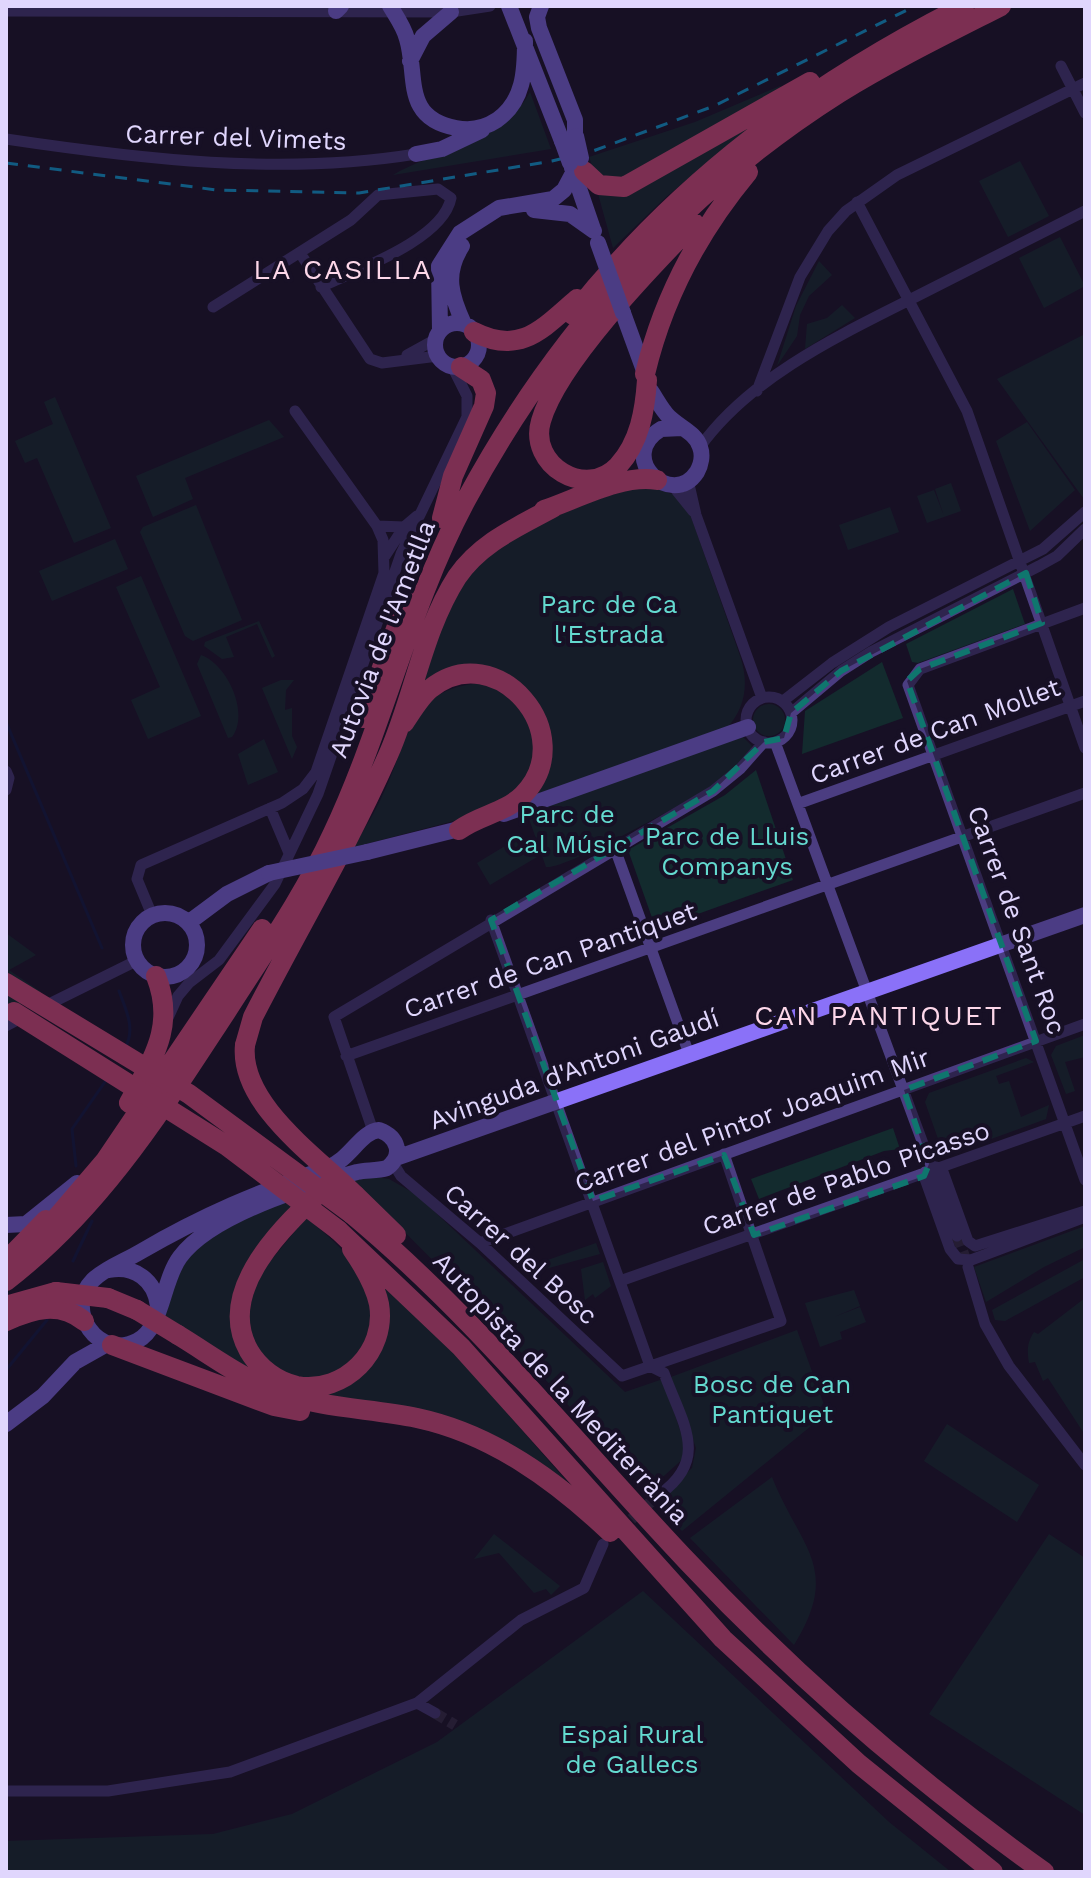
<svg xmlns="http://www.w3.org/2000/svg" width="1091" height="1878" viewBox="0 0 1091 1878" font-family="'Work Sans',sans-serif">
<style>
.green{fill:#132b2e}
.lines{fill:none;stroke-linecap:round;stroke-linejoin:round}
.stream{stroke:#0d1741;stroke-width:3}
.street-tunnel{stroke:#352e45;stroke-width:11;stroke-dasharray:11 5.5;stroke-linecap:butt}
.street{stroke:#4b3d81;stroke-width:11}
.secondary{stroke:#8a71f8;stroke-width:16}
.highway{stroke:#f75689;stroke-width:20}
.rail{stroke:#0bb7f3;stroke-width:3;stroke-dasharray:12 10;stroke-linecap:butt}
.secondary-bridge{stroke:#8a71f8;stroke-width:16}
.highway-bridge{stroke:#f75689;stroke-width:20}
.marked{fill:none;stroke:#0f766e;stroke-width:6;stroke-dasharray:16 10;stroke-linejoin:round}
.labels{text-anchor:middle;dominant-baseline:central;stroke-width:8;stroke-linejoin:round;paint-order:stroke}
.street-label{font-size:26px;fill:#e0d6fd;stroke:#171025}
.park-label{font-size:26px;fill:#64dad0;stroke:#171025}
.neighbourhood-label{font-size:28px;letter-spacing:2px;fill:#fdd7e9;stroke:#171025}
</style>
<rect width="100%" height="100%" fill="#171025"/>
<path class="green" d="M780,86l3,2 -159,92 -29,-6 -6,-17 106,-35z
M530,92l21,57 -158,26c48,-28 108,-30 137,-83z
M762,118l-96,79 -53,51 -16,-58 23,6 15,-4z
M1020,161l29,55 -41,21 -29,-56z
M1060,237l25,49 -41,22 -25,-50z
M819,261l13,14 -23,21 -9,19 -3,21 -20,30 19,-60z
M842,305l13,13 -50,31 2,-25 20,-6z
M1085,334v164l-1,1 -87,-120z
M55,397l56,131 -37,15 -37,-85 -12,5 -10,-22 38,-17 -9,-22z
M269,420l15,17 -99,41 8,21 -40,18 -17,-41z
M1027,422l48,68 -45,41 -34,-90z
M951,483l10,28 -34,12 -10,-27 17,-6 10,26 -9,-27z
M645,485l30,10 14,16 51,145c9,26 6,51 -13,72l-200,74 19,-59 -48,-68 -82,18c14,-34 24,-76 43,-108 29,-51 132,-85 186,-100z
M196,505l46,115 -49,21 -8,-5 -45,-104 3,-5z
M890,507l9,25 -51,18 -9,-25z
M115,539l13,30 -76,32 -13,-30z
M141,576l60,140 -53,23 -17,-39 29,-13 -44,-100z
M1013,589l12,35 -107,39 -6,-1 -6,-18z
M259,621l16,35 -3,2 -15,-34 -31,13 8,20 -12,2 -18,-13 1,-4z
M201,655c26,9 49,58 31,82l-4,1 -31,-74z
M882,662l21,56 -101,36 3,-43z
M281,680h13l-8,10 -1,20 7,-2v28l5,11 -5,12 -30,-71z
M484,683c24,10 62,43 53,73 -6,17 -21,35 -30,51l-153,40c10,-18 22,-36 30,-55 26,-56 26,-105 100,-109z
M753 720a16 16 0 1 1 32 0a16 16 0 1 1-32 0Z
M742,736l10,10c-4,15 -25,30 -38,39 -25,15 -148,85 -168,82l-19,-54z
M264,739l14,33 -30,13 -10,-31z
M756,770l37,110 -137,49 -28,-79 97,-55z
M523,835l14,22 -47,28 -13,-22z
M6,933l30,22 -27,15 32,22 -35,20z
M1085,1035v22l-20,5 10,29 -9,3 -15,-39 5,-9z
M1026,1058l8,4 -38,14 3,8 10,-3 12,36 28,-12 -3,14 -96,35 -8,-4 -17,-48 4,-9z
M893,1128l7,21 -16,2 -125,48 -8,-20z
M369,1176l20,3 28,16 208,197 38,-13 23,69 -1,9 -39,35 -153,-171 -139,-140z
M286,1200l11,10 -62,106 40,68 80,-6 28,-94 75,73 132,151 -66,-50 -247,-70 -113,-68c18,-85 49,-87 122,-120z
M306,1218c28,22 63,52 67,90 1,13 -6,30 -8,44l-40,28 -44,-6 -28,-28 -7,-22 12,-48z
M1085,1226v21l-41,20 -58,35 -12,-35z
M596,1243l4,11 -73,20 -2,-6z
M1085,1259v18l-80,44 -10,-1 -3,-10z
M603,1262l8,24 -16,12 -2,-4 -8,6 -4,-31z
M854,1290l6,16 -26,11 26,-10 6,15 -26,10 2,7 -22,8 -15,-44z
M1085,1298v137l-37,-57 -5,3 -8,-19 -6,1c-2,-13 -2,-20 5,-31l4,2z
M797,1330l30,83 -145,118 -27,-28 37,-35 4,-20 -25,-71z
M947,1424l92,61 -22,37 -93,-61z
M772,1477c28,71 70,90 22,168l-104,-107z
M494,1534l66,52 -9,9 -5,-6 -12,4 -35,-40 -25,6z
M1049,1534l36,24v257l-156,-101z
M643,1591l246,231 62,50h-945v-31l207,-7 79,-20 145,-72z"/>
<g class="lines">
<path class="stream" d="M6,722l96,226
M119,991c7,19 17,38 6,57
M76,1166l-4,-37 35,-50
M73,1261l19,-40
M6,1370l41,-50"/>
<path class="street-tunnel" d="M957,1236l11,30
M619,1530l41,-36
M435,1713l20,12"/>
<path class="street" d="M6,11l445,1 39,-6
M1061,66l24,47
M6,139c134,20 275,37 410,15
M857,202l110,209 118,337
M300,253l70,106 12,4 56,-7
M213,307l138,-87 27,-25 60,-6 13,9c-8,42 -95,72 -130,89
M407,355l29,-16
M757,391l43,-114 28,-46 18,-20 51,-36 188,-92
M700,447c54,-75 151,-117 231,-158 52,-26 103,-52 154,-78
M688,480l8,35 66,183
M672,485l21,26
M377,526l27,1 13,-11
M385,556l19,-29
M1085,608l-165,61 -12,16 177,495
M746 720a23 23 0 1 1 46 0a23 23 0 1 1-46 0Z
M783,701l49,-38 57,-36 154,-78 42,-37
M791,713l50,-42 30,-19 168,-86 18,-10 28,-27
M775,742l182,494
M6,771l3,7 -3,12
M800,803l285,-102
M270,808l19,45
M614,846l75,208
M152,915l-15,-36 4,-14 141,-62 21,-14 13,-17 68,-199 -1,-33 -6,-14 -82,-115
M491,920l159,446 14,7c17,48 47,85 -4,121
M43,1007l93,-46
M167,1020l11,-24 11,-13 30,-23 56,-76 43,-90 83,-240 66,-137v-21l-15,-30
M6,1026l19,-10
M346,1056l739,-263
M373,1131l-39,-114 379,-226 27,-22 24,-27
M393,1163l8,13 79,67 142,133 159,-55 -57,-167
M936,1167l6,2 26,72 7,5 110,-35
M925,1172l-1,4 26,73 8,10 13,1 114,-43
M480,1243l605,-219
M968,1267l17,57 24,42 76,99
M620,1281l465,-165
M417,1703l18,10
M6,1791h102l122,-19 187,-69 104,-83 63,-32 19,-44"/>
<path class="secondary" d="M390,6c6,10 14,21 17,33 11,37 -5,79 49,89 15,3 29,0 41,-8 27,-19 28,-49 28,-79
M509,6l53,135
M541,6l-4,11 2,11 36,92v12
M336,11l5,-5
M410,61l13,-25 28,-24
M416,154l26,-5 40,-19
M572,168l21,61
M534,210l36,4 24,17
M462,246c-18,28 -11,50 2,78
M623,313l23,63
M435 345a22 22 0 1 1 44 0a22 22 0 1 1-44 0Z
M440,331l-1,-65 21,-33 39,-25 54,-9 11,-9 9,-17
M651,391c6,9 11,19 18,26 10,10 27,16 31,30 3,8 1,18 -3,25 -25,38 -82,-15 -36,-43l21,-1
M504,814l244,-87
M367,852l100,-25
M133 945a32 32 0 1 1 64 0a32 32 0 1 1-64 0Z
M188,923l39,-29 42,-21
M379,1130c19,7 25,25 8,38 -10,3 -20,2 -30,4 -51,14 -146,43 -177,85 -18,24 -17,71 -43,84 -38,20 -74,-31 -44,-61 12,-12 32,-19 47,-28 65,-38 117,-59 187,-84 24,-9 33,-36 52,-38z
M396,1158l689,-243
M6,1225l20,-1 51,-41
M109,1270c25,-5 46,10 49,36
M6,1424l37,-28 32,-34 32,-18"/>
<path class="highway" d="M584,171l15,14 25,2 186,-105
M573,315c108,-136 237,-231 391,-309
M474,332c47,24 69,-4 103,-33
M645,374c18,-76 53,-142 103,-202
M647,380c-2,30 -7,62 -29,86 -32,34 -90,-1 -77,-45 16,-57 110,-154 153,-198
M544,510c33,-11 78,-36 113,-30
M442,518l11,-42 31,-70 2,-13 -5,-13 -20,-13
M364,718l42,-117
M404,723c7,-10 16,-26 26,-34 66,-54 152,46 93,106 -18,18 -44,20 -64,35
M245,1045l8,-28c45,-88 96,-173 136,-264 25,-57 34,-123 68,-176 24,-35 61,-50 97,-70
M129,1103c23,-44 47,-76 27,-127
M331,1182c-41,38 -118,106 -82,169 10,17 28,31 48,35 48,8 90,-35 82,-82 -4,-19 -16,-39 -27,-55
M355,1195l41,40
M352,1214c124,103 225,231 336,348 107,114 229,219 356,310
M338,1230l123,117 262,292 136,125 134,108
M40,1237l65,-76 157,-232
M6,1261l40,-41
M6,1281c95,-73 155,-170 220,-269 37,-58 78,-116 107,-179 51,-108 76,-227 133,-333 88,-164 215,-307 373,-407 52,-32 107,-59 162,-87
M108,1298l29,12
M6,1306l50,-14
M6,1321c27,-12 53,-20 78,0
M178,1335c33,20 64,44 101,57 44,17 92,16 138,26 75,16 138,62 193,114
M112,1345l162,61 26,5"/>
<path class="rail" d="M6,163l211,27 142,3 193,-32 41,-10 121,-45 201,-100"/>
<path class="secondary-bridge" d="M576,136l5,22
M562,141l8,22
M598,243l25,70
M269,873l98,-21"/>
<path class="highway-bridge" d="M6,983l183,111 163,120
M14,1012l213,134 111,84
M245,1045c-6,59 71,111 110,150
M56,1292l52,6
M137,1310l41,25"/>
</g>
<path d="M0 0H1091V1878H0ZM1026,573l16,50 -122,46 -13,12 129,360 -132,49 25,74 -5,12 -170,59 -30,-80 -131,46 -102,-281 222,-129 51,-49 20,-4 7,-25 50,-42z" fill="#171025" fill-opacity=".55" fill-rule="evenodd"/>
<path class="marked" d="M1026,573l16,50 -122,46 -13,12 129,360 -132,49 25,74 -5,12 -170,59 -30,-80 -131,46 -102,-281 222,-129 51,-49 20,-4 7,-25 50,-42z"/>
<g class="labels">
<g class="street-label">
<text transform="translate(236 137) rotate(2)">Carrer del Vimets</text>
<text transform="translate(382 639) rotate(-69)">Autovia de l'Ametlla</text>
<text transform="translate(935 731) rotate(-20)">Carrer de Can Mollet</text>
<text transform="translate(1017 920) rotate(70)">Carrer de Sant Roc</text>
<text transform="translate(550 960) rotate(-19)">Carrer de Can Pantiquet</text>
<text transform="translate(574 1069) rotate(-20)">Avinguda d'Antoni Gaudí</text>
<text transform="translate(752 1120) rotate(-20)">Carrer del Pintor Joaquim Mir</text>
<text transform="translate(846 1178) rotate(-19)">Carrer de Pablo Picasso</text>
<text transform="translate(521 1254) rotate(42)">Carrer del Bosc</text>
<text transform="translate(561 1388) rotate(47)">Autopista de la Mediterrània</text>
</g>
<g class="park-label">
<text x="609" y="604">Parc de Ca<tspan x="609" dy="30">l'Estrada</tspan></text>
<text x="567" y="814">Parc de<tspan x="567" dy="30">Cal Músic</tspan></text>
<text x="727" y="836">Parc de Lluis<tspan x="727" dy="30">Companys</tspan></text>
<text x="772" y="1384">Bosc de Can<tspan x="772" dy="30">Pantiquet</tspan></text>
<text x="632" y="1734">Espai Rural<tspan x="632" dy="30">de Gallecs</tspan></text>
</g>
<g class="neighbourhood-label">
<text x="343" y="269">LA CASILLA</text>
<text x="879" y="1015">CAN PANTIQUET</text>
</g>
</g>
<rect width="1091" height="1878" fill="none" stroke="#e0d6fd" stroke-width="16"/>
</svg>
